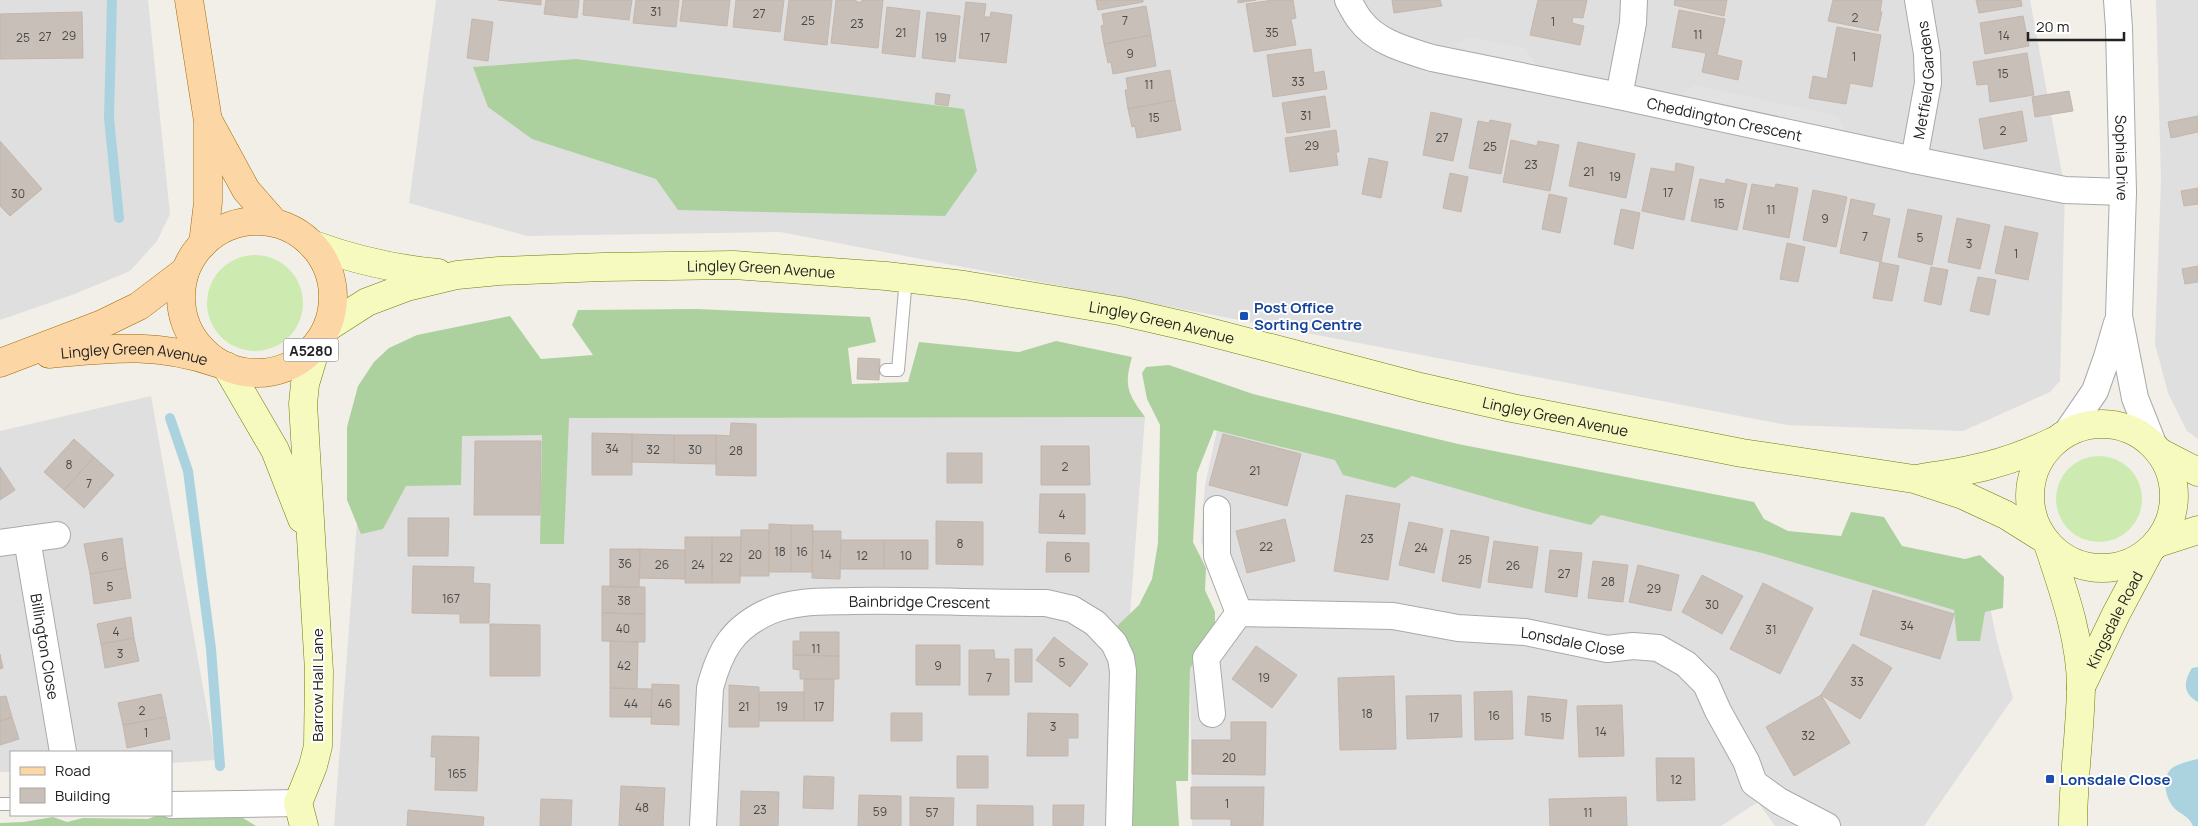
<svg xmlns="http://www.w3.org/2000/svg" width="2198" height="826" viewBox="0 0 2198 826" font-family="Manrope,sans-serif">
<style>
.residential{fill:#e0dfdf}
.grass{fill:#cdebb0}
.forest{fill:#add19e}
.parking{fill:#e2e2e2}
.water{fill:#aad3df}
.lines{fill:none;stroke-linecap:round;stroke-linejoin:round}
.stream{stroke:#aad3df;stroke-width:10}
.building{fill:#c7bfb8;stroke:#c4b6ab}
.lane-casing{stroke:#a9a9a9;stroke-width:14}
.street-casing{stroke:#a9a9a9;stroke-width:28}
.secondary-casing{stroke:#707d05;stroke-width:29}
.primary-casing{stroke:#a06b00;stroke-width:29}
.lane{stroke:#fff;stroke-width:12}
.street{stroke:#fff;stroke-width:26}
.secondary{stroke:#f7fabf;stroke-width:28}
.primary{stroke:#fcd6a4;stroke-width:28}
.transit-dot{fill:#1a4fb4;stroke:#fff;stroke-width:2}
.labels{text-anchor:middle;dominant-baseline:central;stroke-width:4;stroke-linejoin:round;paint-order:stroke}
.number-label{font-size:12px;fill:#4b4948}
.shield{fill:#fff;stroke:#646464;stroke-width:1}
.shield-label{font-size:14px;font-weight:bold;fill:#222}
.street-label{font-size:15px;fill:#222;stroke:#fff}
.transit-label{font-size:15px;font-weight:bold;fill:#164399;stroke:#fff;text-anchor:start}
</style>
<rect width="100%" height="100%" fill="#f2efe9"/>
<path class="residential" d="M0,0h148l22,214 -13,27 -27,30 -58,24 -72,25z
M436,0h1594l35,190 -5,191 -10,11 -87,39 -176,-6 -1007,-193 -253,4 -118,-33z
M2156,0h42v439l-11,-8 -19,-38 -13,-49 6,-164z
M151,396l65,364 -45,3v-11h-160v20h-11v-341z
M366,403l184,7 595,7 -31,409h-780z
M1218,426l765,146 14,69 16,57 -89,128h-149l-17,-24 -37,24h-529l-2,-158 37,-51 -26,-76 4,-56z"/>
<path class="grass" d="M207 303a48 48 0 1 1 96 0a48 48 0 1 1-96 0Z
M2056 499a43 43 0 1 1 86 0a43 43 0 1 1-86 0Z"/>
<path class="forest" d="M576,59l388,50 13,62 -32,45 -267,-6 -22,-31 -124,-40 -44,-32 -15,-40z
M697,309l173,8 6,25 -28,6 4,36 56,-2 11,-40 100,10 37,-11 76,16c-8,29 -5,35 13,60l-576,1 -5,126h-24l2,-109 -80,1 -1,49 -55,1 -23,43 -22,5 -14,-34v-73l11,-41 16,-24 15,-14 28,-13 93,-19 31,43 52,-4 -21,-30 6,-15z
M1169,365l84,29 205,50 296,58 10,17 24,12 53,5 10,-24 33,5 18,29 63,13 15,-4 24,22 -1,31 -18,4 -5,29h-23l-3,-31 -192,-57 -161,-38 -10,10 -56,-14 -123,-35 -17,12 -52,-13 -8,-15 -121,-30 -17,43 -4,69 13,26 -1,22 10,22v16l-6,16 -19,24 -2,113h-12l3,45h-50l2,-170 -14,-30 22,-21 13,-26 6,-36 2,-118 -13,-26 -5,-26 4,-6z
M158,815l85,3 13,8h-256v-3l23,-1 30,-5 14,5 16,-4 65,1z"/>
<path class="parking" d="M1468,37l57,11 11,17 -83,-19z
M1695,85l143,31 8,17 -167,-37z"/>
<path class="water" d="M2198,667v35c-15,-8 -15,-20 -6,-34z
M2198,759v67h-5c-5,-11 -12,-11 -19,-18 -9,-10 -13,-31 -2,-40 8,-5 17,-7 26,-9z"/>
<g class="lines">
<path class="stream" d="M112,0l-3,118 10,100
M170,418l18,53 23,178 9,117"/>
</g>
<path class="building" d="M498,0h43v5z
M546,0h33l-2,18 -33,-4z
M584,0h48l-3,20 -46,-5z
M636,0h43l-3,27 -43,-4z
M683,0h47l-3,26 -47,-5z
M736,0h48l-4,32 -47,-5z
M789,0h43l-5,45 -43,-5z
M836,0h20v2h6v-2h21l-5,48 -47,-5z
M1096,0h47v2l-45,8z
M1238,0h18l-18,3z
M1273,0h20l3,18 -5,1 5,26 -42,7 -8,-48z
M1392,0h48l2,6 -48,7z
M1538,0h49l-4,18 -10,-1 -1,6 12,3 -4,19 -50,-10z
M1675,0h52l-3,16 -50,-11z
M1833,0h49l-2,12h2l-4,19 -50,-10z
M1976,0h45l1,6 -43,7z
M966,2l20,2 -2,13h6l1,-5 21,3 -6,48 -47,-5z
M1146,6l5,29 -47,9 -3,-18 3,-1 -2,-11z
M887,7l33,4 -5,46 -33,-4z
M1679,10l46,9 -8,36 25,6 -4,19 -36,-8 4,-19 -34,-6z
M82,12l1,46 -83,1v-45z
M927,12l33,4 -5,46 -33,-4z
M2023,16l6,30 -44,8 -5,-31z
M472,19l21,3 -5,39 -21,-3z
M1837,27l44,8 -9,52 -22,-4 -4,21 -37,-6 4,-22 14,3z
M1151,35l5,31 -43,8 -2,-12 -3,1 -4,-19z
M1311,49l3,24 10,-2 3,18 -54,8 -6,-42z
M2027,53l7,42 -44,7 -2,-18 -11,1 -4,-23z
M1170,70l5,30 -47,9 -3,-19h3l-2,-12z
M2069,91l4,20 -38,6 -3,-20z
M936,93l14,2 -2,11 -13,-2z
M1325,96l5,31 -43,6 -5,-30z
M1175,100l6,30 -44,8 -2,-12 -3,1 -4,-18z
M2022,111l5,30 -43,8 -5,-30z
M1431,112l31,7 -9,42 -30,-6z
M2198,116v16l-27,6 -3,-16z
M1490,120l21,4 -10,50 -32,-6 9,-47 11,2z
M1336,130l3,22h-3l2,13 -48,7 -5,-34z
M1511,140l26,6 1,-5 21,4 -9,46 -47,-9z
M0,141l42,48 -32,27 -10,-10z
M1578,142l57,12 -9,44 -57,-12z
M1369,158l19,4 -7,36 -19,-4z
M1676,163l18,4 -10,53 -42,-9 9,-43 24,4z
M1450,173l18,4 -7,35 -18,-4z
M1700,179l25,5 1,-5 21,5 -10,46 -46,-9z
M1752,184l23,4 1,-4 22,4 -9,50 -46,-9z
M2198,188v16l-14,2 -3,-15z
M1813,190l34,7 -11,50 -33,-7z
M1549,194l18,4 -7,35 -18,-4z
M1851,199l24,5 -3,11 18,4 -9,43 -41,-9z
M1621,209l19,4 -7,36 -19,-5z
M1908,209l34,7 -10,49 -34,-8z
M1957,218l33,7 -10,44 -32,-7z
M2005,226l33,7 -10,47 -33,-7z
M1787,243l18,4 -7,35 -18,-3z
M1880,262l19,4 -7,35 -19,-3z
M2198,266v16l-13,2 -3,-15z
M1931,267l17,3 -7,35 -17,-4z
M1978,277l18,3 -7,35 -19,-4z
M858,358l22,1 -1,21 -22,-1z
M731,423l25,1v52l-40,-1v-40l14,1z
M592,433l40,1v41h-40z
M632,434l42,1v28l-42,-1z
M1223,434l78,20 -14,52 -78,-21z
M674,435h42v29l-42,-1z
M74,439l20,18 -30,33 -20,-18z
M475,441h66l-1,74h-66z
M1041,446h48l1,39h-49z
M947,453h35v30h-35z
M94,457l20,18 -30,33 -20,-18z
M0,467l15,23 -15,10z
M1040,494h45v40l-46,-1z
M1346,495l54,9 -12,76 -54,-9z
M408,518h41l-1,38h-40z
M1285,519l10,42 -48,12 -11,-42z
M936,521l47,1v43l-47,-1z
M1409,522l34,7 -9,44 -35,-8z
M769,524l22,1v47h-22z
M791,525h22l-1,47h-21z
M741,530h28v46h-29z
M1451,530l38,7 -9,51 -38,-7z
M813,531h28l-1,48 -28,-1z
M685,537h27v46h-27z
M712,537h29l-1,46h-28z
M122,538l4,30 -36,6 -6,-30z
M841,540h43v29h-44z
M884,540h44v29h-44z
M1494,541l44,6 -6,41 -44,-6z
M1047,542l42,1v29h-43z
M610,549h30l-1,38h-29z
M640,549l45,1v29l-46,-1z
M1550,550l32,3 -5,44 -32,-5z
M1593,561l35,4 -5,37 -35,-4z
M1638,565l41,10 -8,36 -42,-9z
M413,566l61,1 -1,16 17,1 -1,39h-29v-9l-48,-1z
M126,568l5,30 -37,6 -4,-30z
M1702,575l41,21 -21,38 -40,-22z
M1763,583l50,25 -33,66 -50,-25z
M602,586l43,1v27l-43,-1z
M1873,590l81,24 -14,45 -80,-24z
M602,613l43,1v28l-43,-1z
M131,617l3,21 -33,6 -4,-20z
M490,624l50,1v51h-50z
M800,632h39v24l-46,-1v-14h7z
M1054,637l34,27 -18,23 -34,-27z
M134,638l5,23 -34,7 -4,-24z
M610,641l28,1 -1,47 -27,-1z
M1853,644l39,24 -32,51 -39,-24z
M916,645h44v40h-44z
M1256,646l41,29 -25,33 -40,-29z
M1015,649h17v33h-17z
M969,650h25l1,9h14v36h-40z
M0,654l3,14 -3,1z
M793,655l46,1v23h-39v-9l-7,-1z
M1394,676l2,73 -56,1 -2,-72z
M804,679h30l-1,42h-29z
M652,684l27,1v40l-28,-1z
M729,685l30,2v40h-30z
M610,688l42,1 -1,28h-41z
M1512,691l1,48 -38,1 -1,-48z
M759,692h45v29h-45z
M161,694l5,23 -43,8 -5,-22z
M1461,695l1,42 -55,2 -1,-43z
M1821,695l29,48 -56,33 -28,-49z
M6,696l6,21 -12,4v-24z
M1528,696l39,4 -4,39 -38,-4z
M1622,705l2,51 -45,1 -2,-51z
M891,713h31v28h-31z
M1028,713l50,1v24h-10v18h-41z
M12,717l7,22 -19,6v-24z
M166,717l4,22 -43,9 -4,-23z
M1231,722h35l-1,53 -73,-1v-34h39z
M432,736l47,1 -2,54 -42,-1 1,-33h-5z
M957,756h31v32h-31z
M1656,758h38l1,42 -38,1z
M804,776l30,1 -1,32 -30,-1z
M621,786l44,2 -2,38h-44z
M1191,787h73l-1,39h-32v-7h-40z
M741,791l38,1 -1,34h-38z
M859,795l42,1v30h-43z
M910,797l44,1 -1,28h-43z
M1626,797l1,29h-77l-1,-27z
M541,799l31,1 -1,26h-31z
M977,805l56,1v20h-56z
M1053,805h31l-1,21h-30z
M408,810l76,7 -1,9h-76z"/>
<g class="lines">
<g class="lane-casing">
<path id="lane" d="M886,370h12l8,-92
M0,804h11"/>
</g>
<g class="street-casing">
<g id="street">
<path id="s1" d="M1348,0c4,7 7,14 12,20 17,23 47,30 72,38l187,38 295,64 151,30 58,2"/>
<path id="s2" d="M2117,0l2,28 4,164 -4,124 16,82 19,48"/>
<path d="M1619,96l14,-73 1,-23"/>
<path id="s3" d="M1914,160l14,-77 -1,-29 -9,-54"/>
<path d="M2067,432l28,-41 12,-34 10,-34"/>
<path d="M1217,509v47l22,57"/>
<path id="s4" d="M27,539l36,213"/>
<path d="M0,543l57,-8"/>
<path id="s5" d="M1212,714l-6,-56 33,-45 154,3 65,12 67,4 82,17 26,-3 25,2 28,16 20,20 12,27 28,50 8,22 25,18 48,25"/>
<path d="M171,805l127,-2"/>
<path id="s6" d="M703,826l7,-138c10,-38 23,-61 60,-77 25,-11 56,-9 83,-10 64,-1 128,2 193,2l26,6 23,14 19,20 7,15 2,13 -4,155"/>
</g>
</g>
<g class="secondary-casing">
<g id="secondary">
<path d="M314,245c41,15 81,24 124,28"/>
<path id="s7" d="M328,327l39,-25 40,-15 50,-12 42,-4 104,-4 131,-2 152,11 78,9 156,26 74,17 226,59 92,21 230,45 172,26 49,16 43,20 35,22"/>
<path d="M226,366l49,84 27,69"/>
<circle cx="2102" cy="496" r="72"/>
<path d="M2161,453l37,19"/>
<path d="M1921,478c50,-7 85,-14 131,-36"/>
<path d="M2158,543l40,-13"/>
<path d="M2049,547c15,45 32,93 32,141 -1,46 -8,92 -8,138"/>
<path id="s8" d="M2081,687l35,-73 33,-62"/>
<path d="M304,826l-6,-23 15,-37 5,-20 1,-75 -16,-267 2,-20 12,-40"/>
</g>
</g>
<g class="primary-casing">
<g id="primary">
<path d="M189,0l19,121v81l-5,42"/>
<path d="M209,122l37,68 28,32"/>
<circle cx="257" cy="297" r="76"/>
<path id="s9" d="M49,354c62,-6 108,-12 168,9"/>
<path d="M0,363l102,-39 37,-18 46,-35"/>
</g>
</g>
<use href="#lane" class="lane"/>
<use href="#street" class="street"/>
<use href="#secondary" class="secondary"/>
<use href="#primary" class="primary"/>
</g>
<g class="transit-dot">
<rect x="1239" y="311" width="10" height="10" rx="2.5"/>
<rect x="2045" y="774" width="10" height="10" rx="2.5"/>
</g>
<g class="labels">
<g class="number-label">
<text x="656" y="11">31</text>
<text x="759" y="13">27</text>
<text x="1855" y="17">2</text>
<text x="808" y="20">25</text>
<text x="1125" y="20">7</text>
<text x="1553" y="21">1</text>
<text x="857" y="23">23</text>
<text x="901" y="32">21</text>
<text x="1272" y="32">35</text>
<text x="1698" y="34">11</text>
<text x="69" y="35">29</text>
<text x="2004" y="35">14</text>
<text x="45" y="36">27</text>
<text x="23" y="37">25</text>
<text x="941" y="37">19</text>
<text x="985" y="37">17</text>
<text x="1130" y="53">9</text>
<text x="1854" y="56">1</text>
<text x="2003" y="73">15</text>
<text x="1298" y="81">33</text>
<text x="1149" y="84">11</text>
<text x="1306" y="115">31</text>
<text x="1154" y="117">15</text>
<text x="2003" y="130">2</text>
<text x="1442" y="137">27</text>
<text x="1312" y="145">29</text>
<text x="1490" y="146">25</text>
<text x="1531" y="164">23</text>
<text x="1589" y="171">21</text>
<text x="1615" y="176">19</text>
<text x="1668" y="192">17</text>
<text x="18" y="193">30</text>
<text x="1719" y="203">15</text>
<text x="1771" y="209">11</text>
<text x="1825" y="218">9</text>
<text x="1865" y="236">7</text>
<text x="1920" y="237">5</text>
<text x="1969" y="243">3</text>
<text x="2016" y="253">1</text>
<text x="612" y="448">34</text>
<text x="653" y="449">32</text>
<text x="695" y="449">30</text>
<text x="736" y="450">28</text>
<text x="69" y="464">8</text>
<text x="1065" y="466">2</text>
<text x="1255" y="470">21</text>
<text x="89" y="483">7</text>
<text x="1062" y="514">4</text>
<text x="1367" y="538">23</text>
<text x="960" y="543">8</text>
<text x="1266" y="546">22</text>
<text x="1421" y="547">24</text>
<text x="780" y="551">18</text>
<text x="802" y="551">16</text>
<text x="755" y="554">20</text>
<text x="826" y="554">14</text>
<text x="862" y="555">12</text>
<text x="906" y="555">10</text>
<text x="105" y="556">6</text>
<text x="726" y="557">22</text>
<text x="1068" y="557">6</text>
<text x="1465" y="559">25</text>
<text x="625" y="563">36</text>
<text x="662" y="564">26</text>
<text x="698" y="564">24</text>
<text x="1513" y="565">26</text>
<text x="1564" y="573">27</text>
<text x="1608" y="581">28</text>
<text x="110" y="586">5</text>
<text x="1654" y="588">29</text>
<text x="451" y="598">167</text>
<text x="624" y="600">38</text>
<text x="1712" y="604">30</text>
<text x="1907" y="625">34</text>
<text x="623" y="628">40</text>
<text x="1771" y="629">31</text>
<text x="116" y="631">4</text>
<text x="816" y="648">11</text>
<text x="120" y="653">3</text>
<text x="1062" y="662">5</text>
<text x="624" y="665">42</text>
<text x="938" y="665">9</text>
<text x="989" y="677">7</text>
<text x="1264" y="677">19</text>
<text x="1857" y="681">33</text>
<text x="631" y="703">44</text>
<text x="665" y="703">46</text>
<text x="744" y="706">21</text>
<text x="782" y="706">19</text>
<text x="819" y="706">17</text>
<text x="142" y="710">2</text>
<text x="1367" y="713">18</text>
<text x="1494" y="715">16</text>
<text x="1434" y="717">17</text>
<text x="1546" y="717">15</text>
<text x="1053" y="726">3</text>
<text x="1601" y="731">14</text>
<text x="146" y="732">1</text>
<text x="1808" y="735">32</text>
<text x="1229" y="757">20</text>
<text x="457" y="773">165</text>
<text x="1676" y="779">12</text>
<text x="1227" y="803">1</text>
<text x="642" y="807">48</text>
<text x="760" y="809">23</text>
<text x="880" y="811">59</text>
<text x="932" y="812">57</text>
<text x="1588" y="812">11</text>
</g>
<rect class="shield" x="283.5" y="338.5" width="55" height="23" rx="4"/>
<g class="shield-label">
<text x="311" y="350">A5280</text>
</g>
<g class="street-label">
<text stroke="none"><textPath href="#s3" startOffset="81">Metfield Gardens</textPath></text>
<text stroke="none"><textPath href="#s1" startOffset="405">Cheddington Crescent</textPath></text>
<text stroke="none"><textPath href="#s2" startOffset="158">Sophia Drive</textPath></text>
<text stroke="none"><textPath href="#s7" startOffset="445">Lingley Green Avenue</textPath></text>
<text stroke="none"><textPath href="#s7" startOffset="850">Lingley Green Avenue</textPath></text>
<text stroke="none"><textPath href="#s9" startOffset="86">Lingley Green Avenue</textPath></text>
<text stroke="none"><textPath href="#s7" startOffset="1255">Lingley Green Avenue</textPath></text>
<text stroke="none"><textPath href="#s6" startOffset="391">Bainbridge Crescent</textPath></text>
<text stroke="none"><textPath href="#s8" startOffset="75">Kingsdale Road</textPath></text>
<text stroke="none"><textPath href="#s5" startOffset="448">Lonsdale Close</textPath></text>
<text stroke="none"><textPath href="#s4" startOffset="109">Billington Close</textPath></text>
<text transform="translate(317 685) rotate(-90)">Barrow Hall Lane</text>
</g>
<g class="transit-label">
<text x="1254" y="307">Post Office<tspan x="1254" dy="17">Sorting Centre</tspan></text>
<text x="2060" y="779">Lonsdale Close</text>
</g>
</g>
<rect x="10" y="751" width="162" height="65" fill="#ffffff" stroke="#a7a7a7"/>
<rect x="20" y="767" width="25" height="8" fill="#fcd6a4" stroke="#a7a7a7"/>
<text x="55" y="776" font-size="15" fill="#222222">Road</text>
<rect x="20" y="788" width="25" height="15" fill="#c7bfb8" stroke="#a7a7a7"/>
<text x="55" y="801" font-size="15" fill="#222222">Building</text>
<path d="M2028 32v8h96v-8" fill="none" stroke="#222222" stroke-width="2.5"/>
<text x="2036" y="32" font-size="15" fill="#222222" stroke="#ffffff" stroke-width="4" paint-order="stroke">20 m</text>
</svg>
